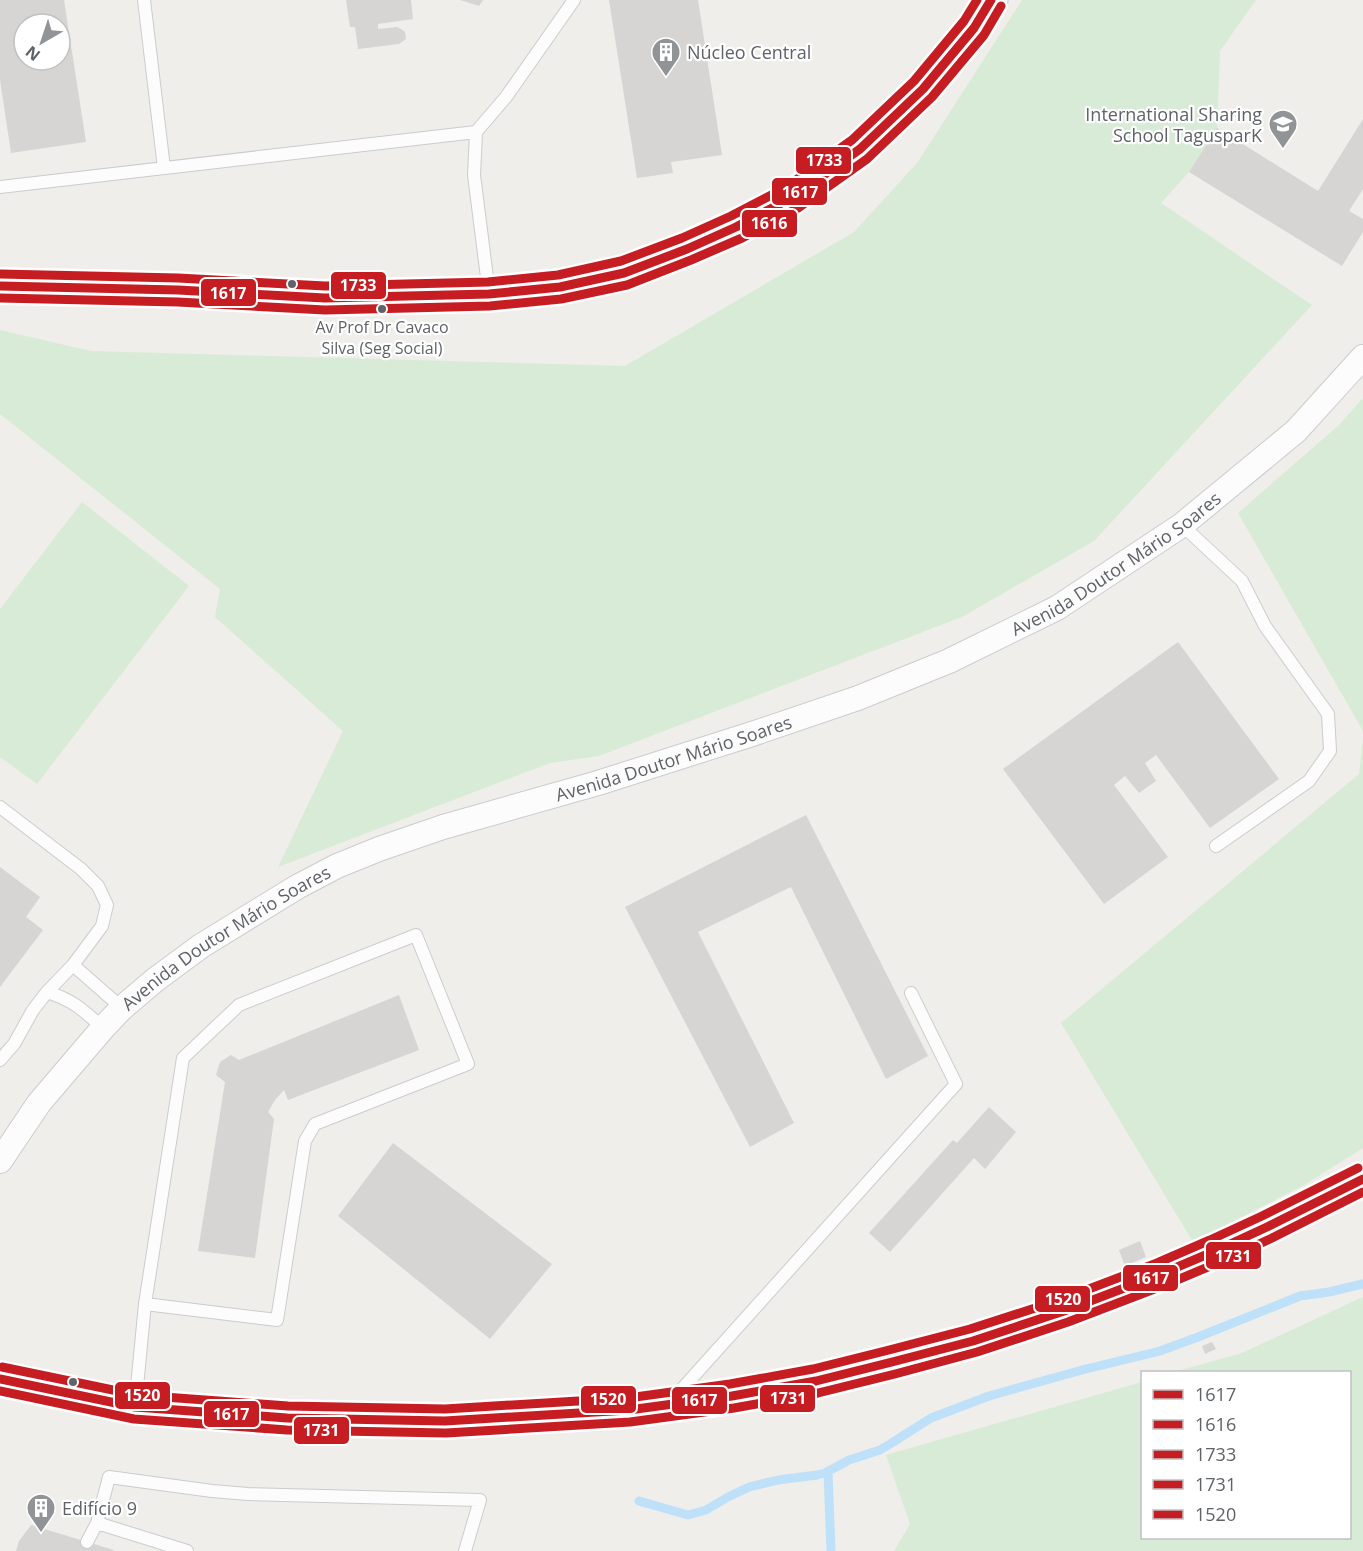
<svg xmlns="http://www.w3.org/2000/svg" width="1363" height="1551" viewBox="0 0 1363 1551" font-family="'Open Sans',sans-serif">
<style>
.green{fill:#d8ebd6}
.lines{fill:none;stroke-linecap:round;stroke-linejoin:round}
.stream{stroke:#bfe0f9;stroke-width:9}
.building{fill:#d6d5d3;fill-rule:evenodd}
.service-casing{stroke:#cbcccc;stroke-width:14}
.minor-casing{stroke:#cbcccc;stroke-width:26}
.tertiary-casing{stroke:#cbcccc;stroke-width:32}
.secondary-casing{stroke:#cacacb;stroke-width:35}
.service{stroke:#fdfcfc;stroke-width:12}
.minor{stroke:#fdfcfc;stroke-width:24}
.tertiary{stroke:#fdfcfc;stroke-width:30}
.secondary{stroke:#fdfcfc;stroke-width:33}
.bus-1-casing{stroke:#fff;stroke-width:14}
.bus-2-casing{stroke:#fff;stroke-width:14}
.bus-3-casing{stroke:#fff;stroke-width:14}
.bus-4-casing{stroke:#fff;stroke-width:14}
.bus-5-casing{stroke:#fff;stroke-width:14}
.bus-1{stroke:#c61d23;stroke-width:9}
.bus-2{stroke:#c61d23;stroke-width:9}
.bus-3{stroke:#c61d23;stroke-width:9}
.bus-4{stroke:#c61d23;stroke-width:9}
.bus-5{stroke:#c61d23;stroke-width:9}
.bus-dot{fill:#5f6368;stroke:#fff;stroke-width:2}
.labels{text-anchor:middle;dominant-baseline:central;stroke-width:4.5;stroke-linejoin:round;paint-order:stroke}
.bus-label{font-size:16px;fill:#5f6368;stroke:#fff}
.poi-label{font-size:18px;fill:#5f6368;stroke:#fff;text-anchor:start}
.street-label{font-size:18px;fill:#5f6368;stroke:#fff}
.line-badge{stroke:#fff;stroke-width:2}
.badge-label{font-size:16px;text-anchor:middle;font-weight:bold;fill:#fff}
</style>
<rect width="100%" height="100%" fill="#efeeea"/>
<path class="green" d="M1022,0h234l-36,51 -3,77 -28,44 -28,31 151,102 -218,236 -132,76 -363,139 -49,7 -272,104 65,-136 -128,-114 5,-28 -220,-175v-84l91,21 534,15 229,-134 63,-69z
M1363,398v333l-125,-218 101,-88z
M82,502l107,84 -152,198 -37,-27v-148z
M1363,738v410l-59,37 -111,57 -132,-219 298,-249z
M1363,1297v254h-469l16,-27 -24,-69 256,-73v156h208v-166h-176l68,-19z"/>
<g class="lines">
<path class="stream" d="M828,1472l3,79
M639,1501l49,14 18,-5 22,-13 21,-10 29,-7 39,-5 8,-2 24,-13 31,-10 10,-6 41,-26 58,-22 93,-26 78,-19 38,-14 102,-41 29,-4 34,-8"/>
</g>
<path class="building" d="M0,0h64l22,142 -75,11 -11,-73zM24,24h36v36h-36z
M346,0h65l2,19 -35,5v5l19,-2 4,2 4,3 1,7 -7,5 -41,5 -3,-22h-5z
M460,0h23l-4,6z
M609,0h89l24,155 -51,7 2,11 -36,5z
M1363,119v70l-14,22 14,8v13l-21,34 -153,-94 28,-44 101,63z
M1178,642l101,137 -69,49 -54,-73 -11,8 11,18 -17,12 -14,-17 -11,9 54,72 -64,47 -101,-135z
M806,815l122,241 -42,23 -95,-192 -93,45 96,191 -44,24 -125,-240z
M0,867l40,30 -14,20 17,13 -43,57z
M399,995l20,55 -131,50 -4,-10 -9,10 -7,12 6,7 -19,139 -57,-7 27,-169 -9,-7 4,-13 11,-7 8,5z
M989,1107l27,25 -31,37 -11,-11 -84,94 -21,-19 84,-93 4,3z
M393,1143l159,121 -62,75 -152,-123z
M1140,1241l6,16 -21,9 -6,-16z
M1212,1342l4,7 -11,5 -3,-8z
M31,1525l83,25v1h-98l3,-10z"/>
<g class="lines">
<g class="service-casing">
<path id="service" d="M144,0l20,168
M0,187l476,-55
M489,293l-15,-118 2,-43 30,-35 68,-97
M1182,525l60,56 23,45 63,88 2,37 -21,30 -93,65
M0,807l81,62 17,17 9,19 -5,21 -29,39 49,43
M47,992l26,-27
M0,1060l14,-16 19,-34 14,-18c26,8 36,18 56,36
M673,1399l283,-315 -45,-91
M135,1407l10,-103 38,-246 56,-53 177,-70 52,129 -153,60 -10,17 -28,179 -132,-16
M97,1523l90,28
M87,1542l10,-19 12,-46 103,14 36,3 232,6 -15,51"/>
</g>
<g class="minor-casing">
<g id="minor">
<path id="s1" d="M0,1161l39,-58 64,-75 19,-20 33,-28 46,-34 96,-59 40,-21 42,-17 64,-22 155,-44 154,-49 106,-36 91,-37 108,-53 125,-83 114,-94 67,-74"/>
</g>
</g>
<g class="tertiary-casing">
<path id="tertiary" d="M0,1379l135,28 152,11 158,3 184,-11 103,-14 84,-15 76,-19 81,-21 91,-30 97,-37 54,-23 52,-24 96,-48"/>
</g>
<g class="secondary-casing">
<path id="secondary" d="M0,286l178,4 147,8 164,-4 71,-7 64,-14 63,-24 49,-22 55,-29 69,-49 63,-60 51,-61 17,-28"/>
</g>
<use href="#service" class="service"/>
<use href="#minor" class="minor"/>
<use href="#tertiary" class="tertiary"/>
<use href="#secondary" class="secondary"/>
<g class="bus-1-casing">
<path id="bus-1" d="M0,286l178,4 147,8 164,-4 71,-7 64,-14 63,-24 49,-22 55,-29 69,-49 63,-60 51,-61 17,-28
M0,1379l135,28 152,11 158,3 184,-11 103,-14 84,-15 76,-19 81,-21 91,-30 97,-37 54,-23 52,-24 96,-48"/>
</g>
<g class="bus-2-casing">
<path id="bus-2" d="M0,298l178,4 147,8 165,-4 71,-7 66,-14 64,-25 51,-22 56,-30 69,-49 65,-62 52,-62 17,-29"/>
</g>
<g class="bus-3-casing">
<path id="bus-3" d="M0,274l178,4 147,8 163,-4 70,-7 63,-14 61,-23 49,-22 54,-28 67,-48 62,-59 50,-60 13,-21"/>
</g>
<g class="bus-4-casing">
<path id="bus-4" d="M0,1391l134,28 153,11 159,3 184,-11 104,-14 84,-15 77,-19 82,-22 91,-30 97,-37 55,-23 52,-24 91,-46"/>
</g>
<g class="bus-5-casing">
<path id="bus-5" d="M2,1367l135,28 151,11 157,3 183,-11 102,-14 83,-15 76,-19 81,-21 90,-29 97,-37 53,-23 52,-24 96,-48"/>
</g>
<use href="#bus-1" class="bus-1"/>
<use href="#bus-2" class="bus-2"/>
<use href="#bus-3" class="bus-3"/>
<use href="#bus-4" class="bus-4"/>
<use href="#bus-5" class="bus-5"/>
</g>
<defs>
<g id="building-pin" transform="scale(1.5)"><path d="M0 17L-7.5 6A9.5 9.5 0 1 1 7.5 6Z" fill="#919496" stroke="#fff"/><path d="M-4-6H4V6H1V3H-1V6H-4ZM-2.5-4.3h1.7v1.8h-1.7ZM.8-4.3h1.7v1.8H.8ZM-2.5-1h1.7V.8h-1.7ZM.8-1h1.7V.8H.8Z" fill="#fff"/></g>
<g id="school-pin" transform="scale(1.5)"><path d="M0 17L-7.5 6A9.5 9.5 0 1 1 7.5 6Z" fill="#919496" stroke="#fff"/><path d="M0-5L7-2L0 1L-7-2ZM-4 1L0 2.5L4 1V4Q0 6-4 4Z" fill="#fff"/></g>
</defs>
<g fill-rule="evenodd">
<use href="#building-pin" x="666" y="52"/>
<use href="#school-pin" x="1283" y="124"/>
<use href="#building-pin" x="41" y="1508"/>
</g>
<g class="bus-dot">
<circle cx="292" cy="284" r="5"/>
<circle cx="382" cy="309" r="5"/>
<circle cx="73" cy="1382" r="5"/>
</g>
<g class="labels">
<g class="bus-label">
<text x="382" y="327">Av Prof Dr Cavaco<tspan x="382" dy="21">Silva (Seg Social)</tspan></text>
</g>
<g class="poi-label">
<text x="687" y="52">Núcleo Central</text>
<text x="1262" y="114" text-anchor="end">International Sharing<tspan x="1262" dy="21">School TagusparK</tspan></text>
<text x="62" y="1508">Edifício 9</text>
</g>
<g class="street-label">
<text stroke="none"><textPath href="#s1" startOffset="1294">Avenida Doutor Mário Soares</textPath></text>
<text stroke="none"><textPath href="#s1" startOffset="808">Avenida Doutor Mário Soares</textPath></text>
<text stroke="none"><textPath href="#s1" startOffset="322">Avenida Doutor Mário Soares</textPath></text>
</g>
</g>
<g class="line-badge">
<rect x="795" y="146" width="57" height="29" rx="6" fill="#c61d23"/>
<rect x="771" y="177" width="57" height="29" rx="6" fill="#c61d23"/>
<rect x="741" y="209" width="57" height="29" rx="6" fill="#c61d23"/>
<rect x="330" y="271" width="57" height="29" rx="6" fill="#c61d23"/>
<rect x="200" y="278" width="57" height="29" rx="6" fill="#c61d23"/>
<rect x="1205" y="1241" width="57" height="29" rx="6" fill="#c61d23"/>
<rect x="1122" y="1264" width="57" height="28" rx="6" fill="#c61d23"/>
<rect x="1034" y="1285" width="57" height="28" rx="6" fill="#c61d23"/>
<rect x="114" y="1381" width="57" height="29" rx="6" fill="#c61d23"/>
<rect x="759" y="1384" width="57" height="29" rx="6" fill="#c61d23"/>
<rect x="580" y="1385" width="57" height="29" rx="6" fill="#c61d23"/>
<rect x="671" y="1386" width="57" height="29" rx="6" fill="#c61d23"/>
<rect x="203" y="1400" width="57" height="28" rx="6" fill="#c61d23"/>
<rect x="293" y="1416" width="57" height="29" rx="6" fill="#c61d23"/>
</g>
<g class="badge-label">
<text x="824" y="166">1733</text>
<text x="800" y="198">1617</text>
<text x="769" y="229">1616</text>
<text x="358" y="291">1733</text>
<text x="228" y="299">1617</text>
<text x="1233" y="1262">1731</text>
<text x="1151" y="1284">1617</text>
<text x="1063" y="1305">1520</text>
<text x="142" y="1401">1520</text>
<text x="788" y="1404">1731</text>
<text x="608" y="1405">1520</text>
<text x="699" y="1406">1617</text>
<text x="231" y="1420">1617</text>
<text x="321" y="1436">1731</text>
</g>
<rect x="1141" y="1371" width="210" height="168" fill="#ffffff" stroke="#bfc1c3" stroke-width="1.5"/>
<rect x="1153" y="1390" width="30" height="9" fill="#c61d23" stroke="#bfc1c3" stroke-width="1.5"/>
<text x="1195" y="1401" font-size="18" fill="#5f6368">1617</text>
<rect x="1153" y="1420" width="30" height="9" fill="#c61d23" stroke="#bfc1c3" stroke-width="1.5"/>
<text x="1195" y="1431" font-size="18" fill="#5f6368">1616</text>
<rect x="1153" y="1450" width="30" height="9" fill="#c61d23" stroke="#bfc1c3" stroke-width="1.5"/>
<text x="1195" y="1461" font-size="18" fill="#5f6368">1733</text>
<rect x="1153" y="1480" width="30" height="9" fill="#c61d23" stroke="#bfc1c3" stroke-width="1.5"/>
<text x="1195" y="1491" font-size="18" fill="#5f6368">1731</text>
<rect x="1153" y="1510" width="30" height="9" fill="#c61d23" stroke="#bfc1c3" stroke-width="1.5"/>
<text x="1195" y="1521" font-size="18" fill="#5f6368">1520</text>
<g transform="translate(42 42) rotate(219)"><circle r="28" fill="#ffffff" stroke="#bfc1c3" stroke-width="1.5"/>
<path d="M0-4.5L10 22L0 15L-10 22Z" fill="#919496"/>
<text y="-9" font-size="16" font-weight="bold" text-anchor="middle" fill="#5f6368">N</text>
</g>
</svg>
